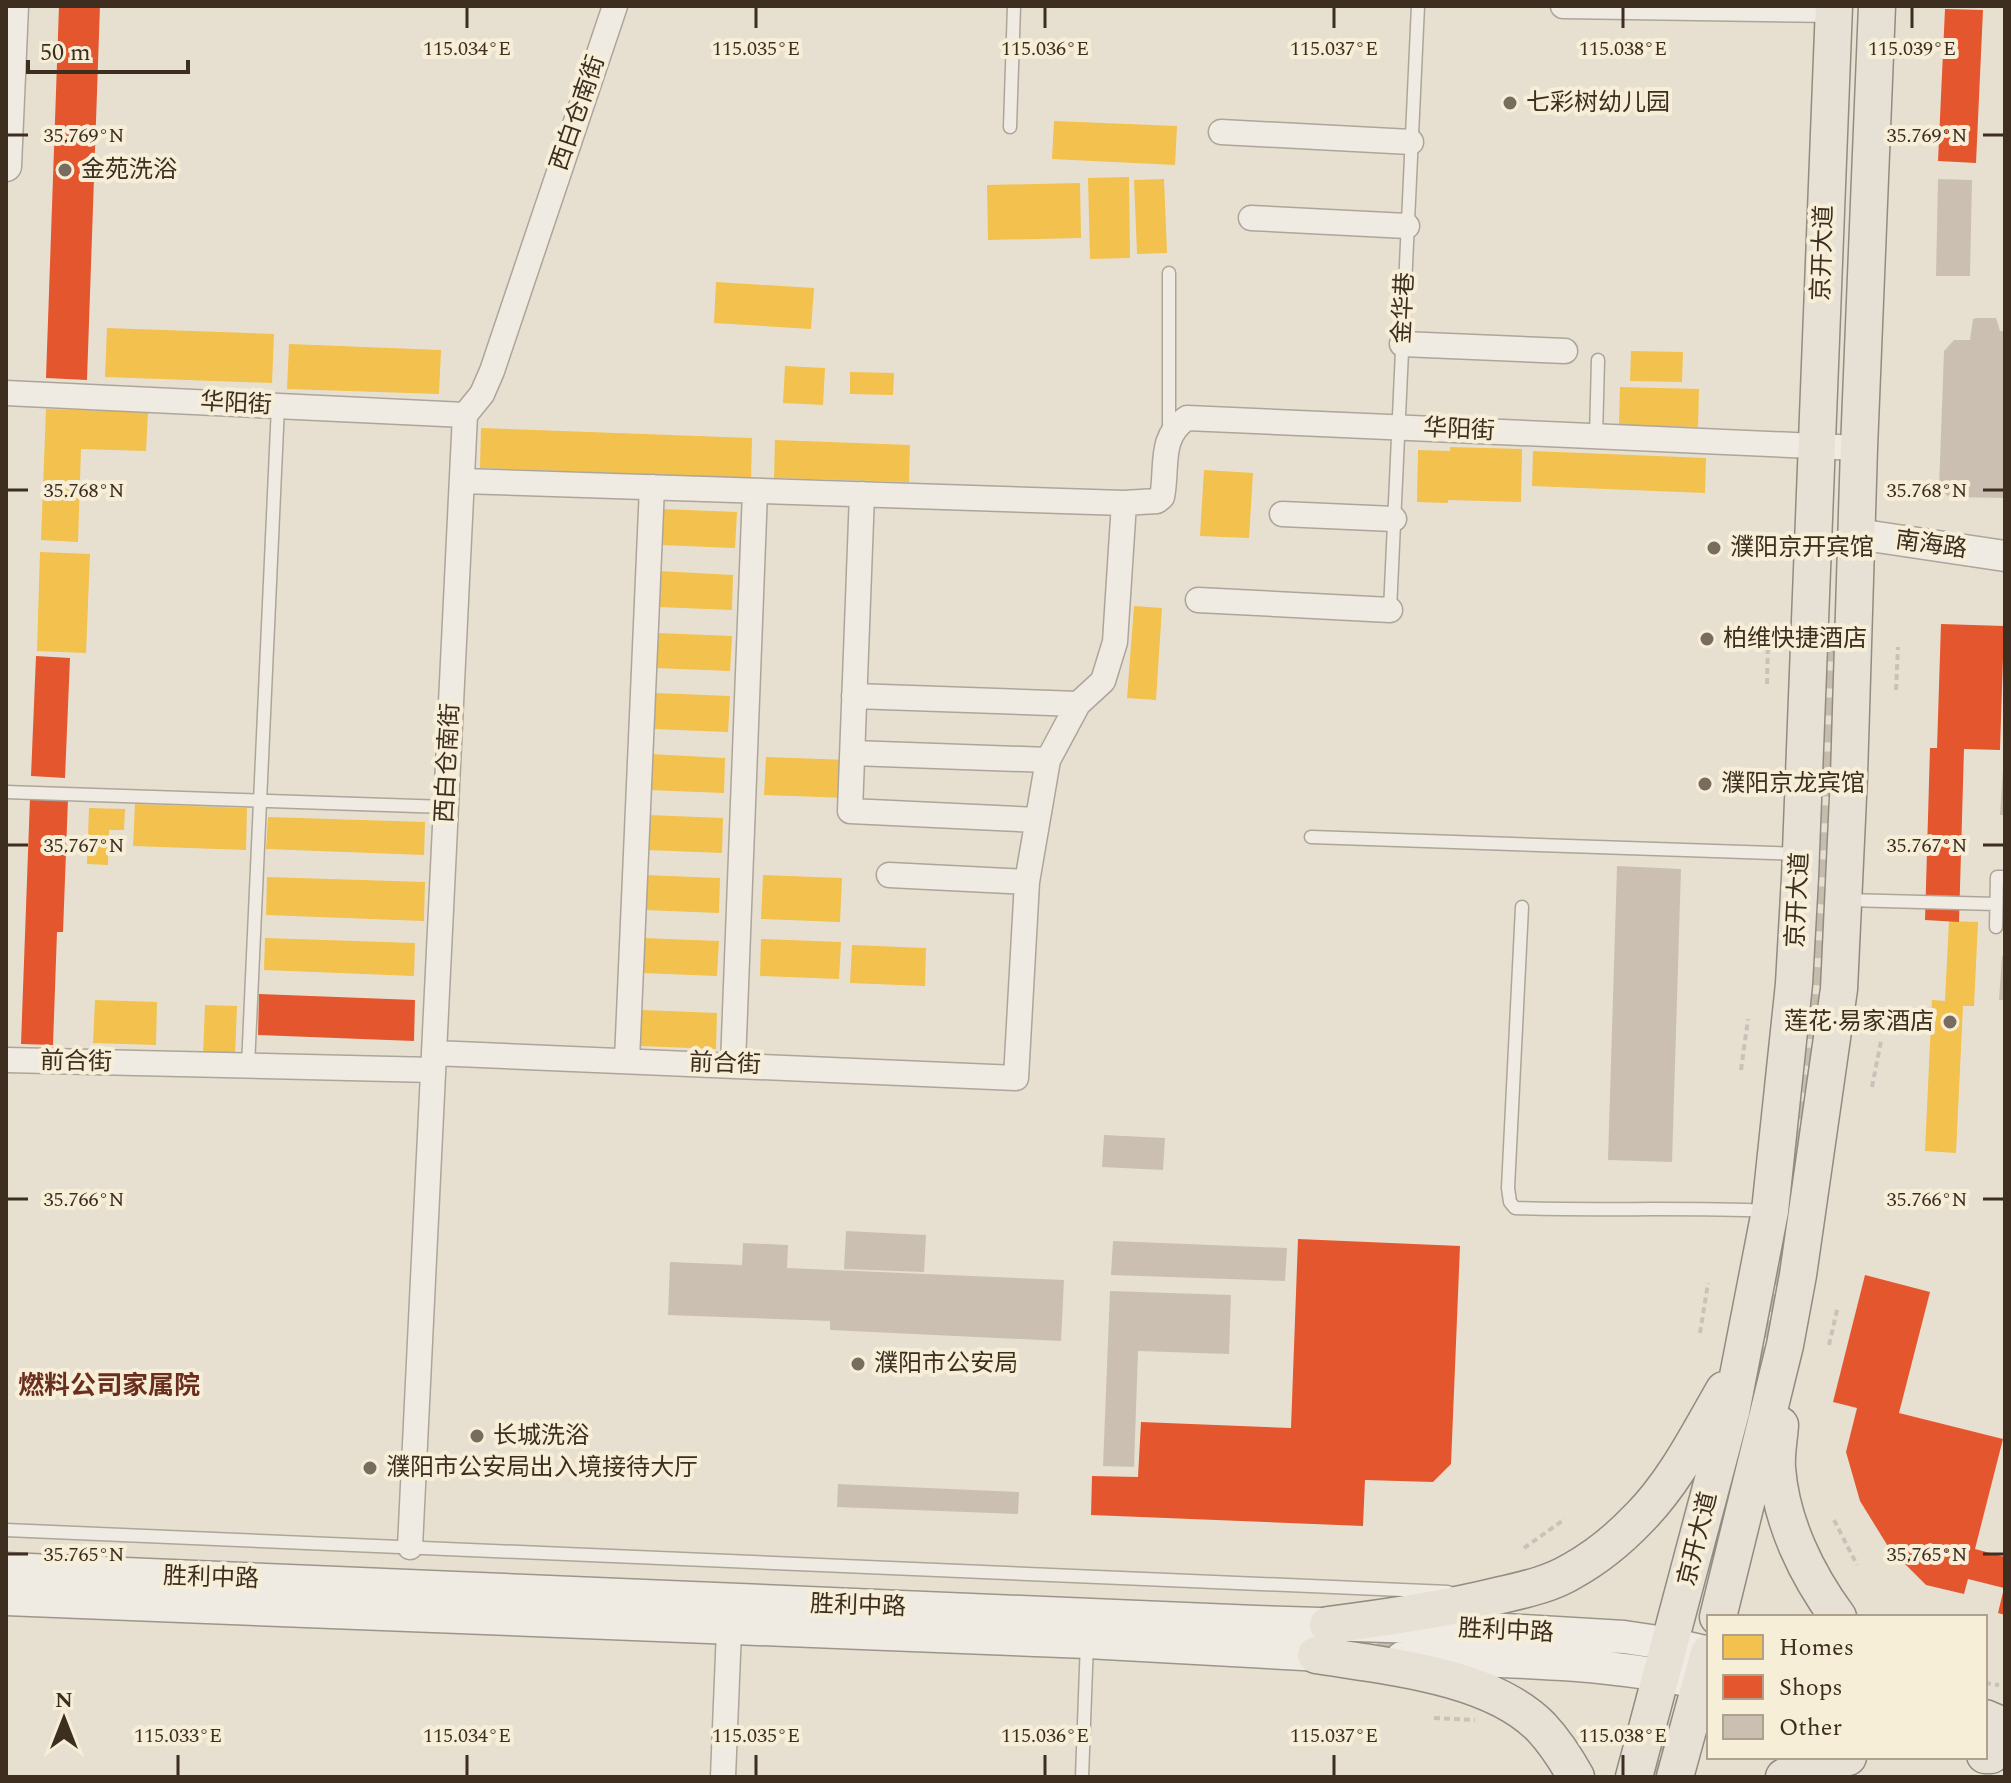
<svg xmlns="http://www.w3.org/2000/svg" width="2011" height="1783" viewBox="0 0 2011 1783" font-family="Spectral,'Noto Sans SC',serif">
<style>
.homes{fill:#f2c14e}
.shops{fill:#e4572e}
.building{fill:#cbbfb2}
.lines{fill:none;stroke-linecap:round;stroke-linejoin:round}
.pedestrian-tunnel{stroke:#c5bcae;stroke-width:18;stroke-dasharray:18 9;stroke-linecap:butt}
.service-casing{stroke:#ada599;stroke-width:15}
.minor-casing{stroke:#ada599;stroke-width:27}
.tertiary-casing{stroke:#ada599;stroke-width:33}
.secondary-casing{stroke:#9c958a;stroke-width:35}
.primary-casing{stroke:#928b80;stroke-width:39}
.path{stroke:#c8c2b9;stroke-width:4;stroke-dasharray:6 4;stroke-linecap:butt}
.service{stroke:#efebe3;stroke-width:12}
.minor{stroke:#efebe3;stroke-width:24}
.tertiary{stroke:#efebe3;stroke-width:30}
.secondary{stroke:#efebe3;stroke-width:32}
.primary{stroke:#e6e1d4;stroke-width:36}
.ticks{fill:none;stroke:#3d2e20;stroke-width:3}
.poi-dot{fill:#786c5e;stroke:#f7eed8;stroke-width:3}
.labels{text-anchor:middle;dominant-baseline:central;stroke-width:8;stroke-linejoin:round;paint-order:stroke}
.poi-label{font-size:24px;fill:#3d2e20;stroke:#f7eed8;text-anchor:start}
.street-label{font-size:24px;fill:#3d2e20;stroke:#f7eed8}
.neighbourhood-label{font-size:26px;font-weight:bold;fill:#6b2e1e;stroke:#f7eed8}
.ticks-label{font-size:20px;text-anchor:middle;fill:#3d2e20;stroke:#f7eed8;stroke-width:8;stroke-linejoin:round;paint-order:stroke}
</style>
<rect width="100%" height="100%" fill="#e7e0d1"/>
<path class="homes" d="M1054,121l123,5 -2,39 -123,-6z
M1129,177l1,81 -40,1 -2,-81z
M1164,179l3,74 -30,1 -3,-74z
M1080,183l1,55 -93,2 -1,-55z
M716,282l98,6 -3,41 -97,-6z
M107,328l167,6 -2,49 -167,-6z
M289,344l152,6 -2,44 -152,-5z
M1631,351l52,1 -1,30 -52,-1z
M785,366l40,2 -2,37 -40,-2z
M850,372l44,1 -1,22 -43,-1z
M1620,387l79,2 -1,38 -79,-2z
M46,409l102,3 -2,39 -65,-2 -3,93 -37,-2z
M481,428l271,10 -1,40 -271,-10z
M775,440l135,5 -1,37 -135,-4z
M1450,447l72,2 -1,53 -73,-2v3l-31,-1 1,-52 32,1z
M1533,451l173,7 -1,35 -173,-7z
M1204,470l49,3 -4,65 -49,-2z
M661,509l76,3 -2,36 -75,-3z
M40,552l50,2 -4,99 -49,-2z
M658,571l75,4 -1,35 -75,-3z
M1134,606l28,2 -6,92 -29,-2z
M657,633l75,3 -2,35 -75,-3z
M655,693l75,3 -2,36 -75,-3z
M650,754l75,4 -1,35 -76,-3z
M766,757l83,3 -1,38 -84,-3z
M135,804l112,4 -1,42 -113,-4z
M89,808l36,1 -1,21h-15l-1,35 -21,-1z
M648,815l75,3 -1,35 -76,-3z
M268,817l157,5 -1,33 -158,-6z
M645,875l75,3 -1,35 -75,-3z
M763,875l79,3 -2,44 -79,-3z
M267,877l158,5 -1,39 -158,-6z
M1949,921l29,1 -4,84h-11l-7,147 -31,-2 7,-151 13,1z
M265,938l150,5 -1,33 -150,-6z
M644,938l75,3 -2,35 -75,-3z
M761,939l80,3 -2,37 -79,-3z
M852,945l74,3 -1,38 -75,-3z
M95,1000l62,2 -1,43 -63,-2z
M205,1005l32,1 -2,51 -32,-1z
M642,1010l75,3 -1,36 -76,-3z"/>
<path class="shops" d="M59,6h41l-13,374 -41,-2z
M1945,9l38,1 -7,153 -38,-2z
M1941,624l63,2 -4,124 -36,-1 -5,173 -34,-2 5,-172h7z
M36,656l34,2 -5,120 -34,-2z
M30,798l38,1 -5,133h-6l-4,113 -32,-1z
M259,994l156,6 -1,41 -156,-6z
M1298,1239l162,7 -9,218 -18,18 -68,-2 -2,46 -272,-11 1,-39 46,1 3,-55 150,6z
M1865,1275l65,17 -31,121 104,26 -28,110 30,8v58l-7,-2 6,-25 -36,-9 -4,15 -38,-9 -37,-37 -29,-47 -14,-49 11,-44 -24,-6z"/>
<path class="building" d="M1938,179l34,1 -2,96h-34z
M1977,318h19l4,13h5v167l-56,-1 -10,-9 5,-137 10,-11h16l3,-21z
M2003,769h2v46h-5z
M1617,866l64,3 -9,293 -64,-2z
M2002,956l3,1v43h-6z
M1104,1135l61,3 -2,32 -61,-3z
M846,1231l80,4 -2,37 -80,-3z
M1113,1241l174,7 -2,33 -174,-6z
M743,1243l45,2 -1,23 277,12 -3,61 -231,-11v-9l-162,-6 2,-53 72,3z
M1110,1291l121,4 -2,59 -91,-3 -4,116 -31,-1z
M838,1484l181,8 -1,22 -181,-7z"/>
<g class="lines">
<path class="pedestrian-tunnel" d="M1795,1173l17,-137 12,-177 2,-213
M1747,1417l42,-202
M1350,1640l70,4
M1653,1777l8,-34"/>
<g class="service-casing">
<path id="service" d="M1010,127l4,-121
M1169,273v161
M1596,437l2,-77
M1390,610l28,-604
M6,792l440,15
M1311,837l489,17
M1847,900l149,4
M1522,907l-14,281 2,14 5,6c84,3 168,-1 253,3
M1996,927l1,-50h8
M248,1066l30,-660
M6,1530l1442,62
M1082,1777l5,-135"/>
</g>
<g class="minor-casing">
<path id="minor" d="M1563,6l271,4
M1221,132l190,10
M1251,218l156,8
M1402,344l163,7
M6,393l459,22
M862,494l-12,317 187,9
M1124,503l33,-2 5,-4c6,-29 -4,-60 25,-79l672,30
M1282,514l112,5
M1198,600l192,10
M854,696l224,8
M853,753l195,7
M889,875l138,7
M434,1053l582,25 11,-196 21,-122 30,-56 25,-23 12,-39 9,-139 -662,-22
M6,1060l427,10
M627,1060l25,-573
M733,1064l22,-573
M410,1547l55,-1132 17,-21 10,-23 123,-365
M723,1777l6,-147"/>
</g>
<g class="tertiary-casing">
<path id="tertiary" d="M6,166l7,-160
M1857,534l148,22"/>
</g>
<g class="secondary-casing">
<path id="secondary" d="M6,1569l1250,53 233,7 135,8 47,7 38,9
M6,1599l1081,43 253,14
M1402,1658c103,3 207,3 307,27"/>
</g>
<g class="primary-casing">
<path id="primary" d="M1780,1425c-1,14 -4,29 -3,43 4,54 30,107 61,149
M1718,1617l67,-272 13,-70 41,-286 10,-213 10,-328 18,-442
M1328,1625c57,-7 112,-15 169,-29 25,-6 52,-11 75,-25 25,-14 48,-33 67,-53 36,-36 60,-85 85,-128
M1316,1655c69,11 174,20 225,72 14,15 25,32 35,50
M1985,1718l14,6
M1985,1755h6
M1634,1777l97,-365 39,-201 24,-227 6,-107 34,-871
M1675,1777l34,-124
M1784,1777l24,-12 40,-8"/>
</g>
<path class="path" d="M1767,684l1,-47
M1896,690l2,-43
M1741,1070l7,-51
M1872,1087l9,-46
M1700,1333l8,-50
M1829,1345l9,-39
M1834,1520l23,45
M1524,1548l41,-29
M1985,1683l14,2
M1434,1718l41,2"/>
<use href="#service" class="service"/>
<use href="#minor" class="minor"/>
<use href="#tertiary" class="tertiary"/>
<use href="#secondary" class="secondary"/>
<use href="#primary" class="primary"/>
</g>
<path class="ticks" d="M467,8v20M756,8v20M1045,8v20M1334,8v20M1623,8v20M1912,8v20M8,135h20M1983,135h20M8,490h20M1983,490h20M8,845h20M1983,845h20M8,1199h20M1983,1199h20M8,1554h20M1983,1554h20M178,1755v20M467,1755v20M756,1755v20M1045,1755v20M1334,1755v20M1623,1755v20"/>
<g class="poi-dot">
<circle cx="1510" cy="103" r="8"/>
<circle cx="65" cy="170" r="8"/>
<circle cx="1714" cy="548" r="8"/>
<circle cx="1707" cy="639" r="8"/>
<circle cx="1705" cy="784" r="8"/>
<circle cx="1950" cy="1022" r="8"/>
<circle cx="858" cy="1364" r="8"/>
<circle cx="477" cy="1436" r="8"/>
<circle cx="370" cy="1468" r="8"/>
</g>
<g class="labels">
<g class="poi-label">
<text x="1526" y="103">七彩树幼儿园</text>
<text x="81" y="170">金苑洗浴</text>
<text x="1730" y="548">濮阳京开宾馆</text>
<text x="1723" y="639">柏维快捷酒店</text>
<text x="1721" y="784">濮阳京龙宾馆</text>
<text x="1934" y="1022" text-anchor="end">莲花·易家酒店</text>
<text x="874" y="1364">濮阳市公安局</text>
<text x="493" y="1436">长城洗浴</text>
<text x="386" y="1468">濮阳市公安局出入境接待大厅</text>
</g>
<g class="street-label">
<text transform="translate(578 113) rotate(-71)">西白仓南街</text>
<text transform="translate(1823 253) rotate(-88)">京开大道</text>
<text transform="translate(1404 308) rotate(-87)">金华巷</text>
<text transform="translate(236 404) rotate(3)">华阳街</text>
<text transform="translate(1459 430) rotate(3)">华阳街</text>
<text transform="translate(1931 545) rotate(8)">南海路</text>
<text transform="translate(448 763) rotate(-87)">西白仓南街</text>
<text transform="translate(1798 900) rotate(-87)">京开大道</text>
<text transform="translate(76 1062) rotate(1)">前合街</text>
<text transform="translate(725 1064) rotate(2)">前合街</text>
<text transform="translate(1698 1539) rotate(-76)">京开大道</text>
<text transform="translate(211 1578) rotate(2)">胜利中路</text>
<text transform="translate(858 1606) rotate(2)">胜利中路</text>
<text transform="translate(1506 1631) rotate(3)">胜利中路</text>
</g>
<g class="neighbourhood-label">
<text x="109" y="1386">燃料公司家属院</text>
</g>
</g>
<g class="ticks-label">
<text x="467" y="55">115.034°E</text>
<text x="756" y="55">115.035°E</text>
<text x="1045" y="55">115.036°E</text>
<text x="1334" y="55">115.037°E</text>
<text x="1623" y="55">115.038°E</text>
<text x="1912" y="55">115.039°E</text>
<text x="84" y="142">35.769°N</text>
<text x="1927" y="142">35.769°N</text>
<text x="84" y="497">35.768°N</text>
<text x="1927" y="497">35.768°N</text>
<text x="84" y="852">35.767°N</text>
<text x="1927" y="852">35.767°N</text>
<text x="84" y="1206">35.766°N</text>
<text x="1927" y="1206">35.766°N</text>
<text x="84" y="1561">35.765°N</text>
<text x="1927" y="1561">35.765°N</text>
<text x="178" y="1742">115.033°E</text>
<text x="467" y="1742">115.034°E</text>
<text x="756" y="1742">115.035°E</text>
<text x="1045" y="1742">115.036°E</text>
<text x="1334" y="1742">115.037°E</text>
<text x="1623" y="1742">115.038°E</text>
</g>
<rect width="2011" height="1783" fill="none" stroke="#3d2e20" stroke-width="16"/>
<rect x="1707" y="1615" width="280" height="144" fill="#f7eed8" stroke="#ada18e" stroke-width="2"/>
<rect x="1723" y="1635" width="40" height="24" fill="#f2c14e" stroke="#ada18e" stroke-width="2"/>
<text x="1779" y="1655" font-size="24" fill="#3d2e20">Homes</text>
<rect x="1723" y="1675" width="40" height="24" fill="#e4572e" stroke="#ada18e" stroke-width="2"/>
<text x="1779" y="1695" font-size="24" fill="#3d2e20">Shops</text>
<rect x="1723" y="1715" width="40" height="24" fill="#cbbfb2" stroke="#ada18e" stroke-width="2"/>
<text x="1779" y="1735" font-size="24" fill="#3d2e20">Other</text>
<g transform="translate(64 1719)" stroke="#f7eed8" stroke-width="6" paint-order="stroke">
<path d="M0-6L14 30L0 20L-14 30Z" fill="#3d2e20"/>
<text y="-12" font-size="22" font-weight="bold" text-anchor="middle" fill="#3d2e20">N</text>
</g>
<path d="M28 60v12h160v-12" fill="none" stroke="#3d2e20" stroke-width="4"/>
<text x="40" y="60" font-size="24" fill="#3d2e20" stroke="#f7eed8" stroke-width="6" paint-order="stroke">50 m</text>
</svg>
